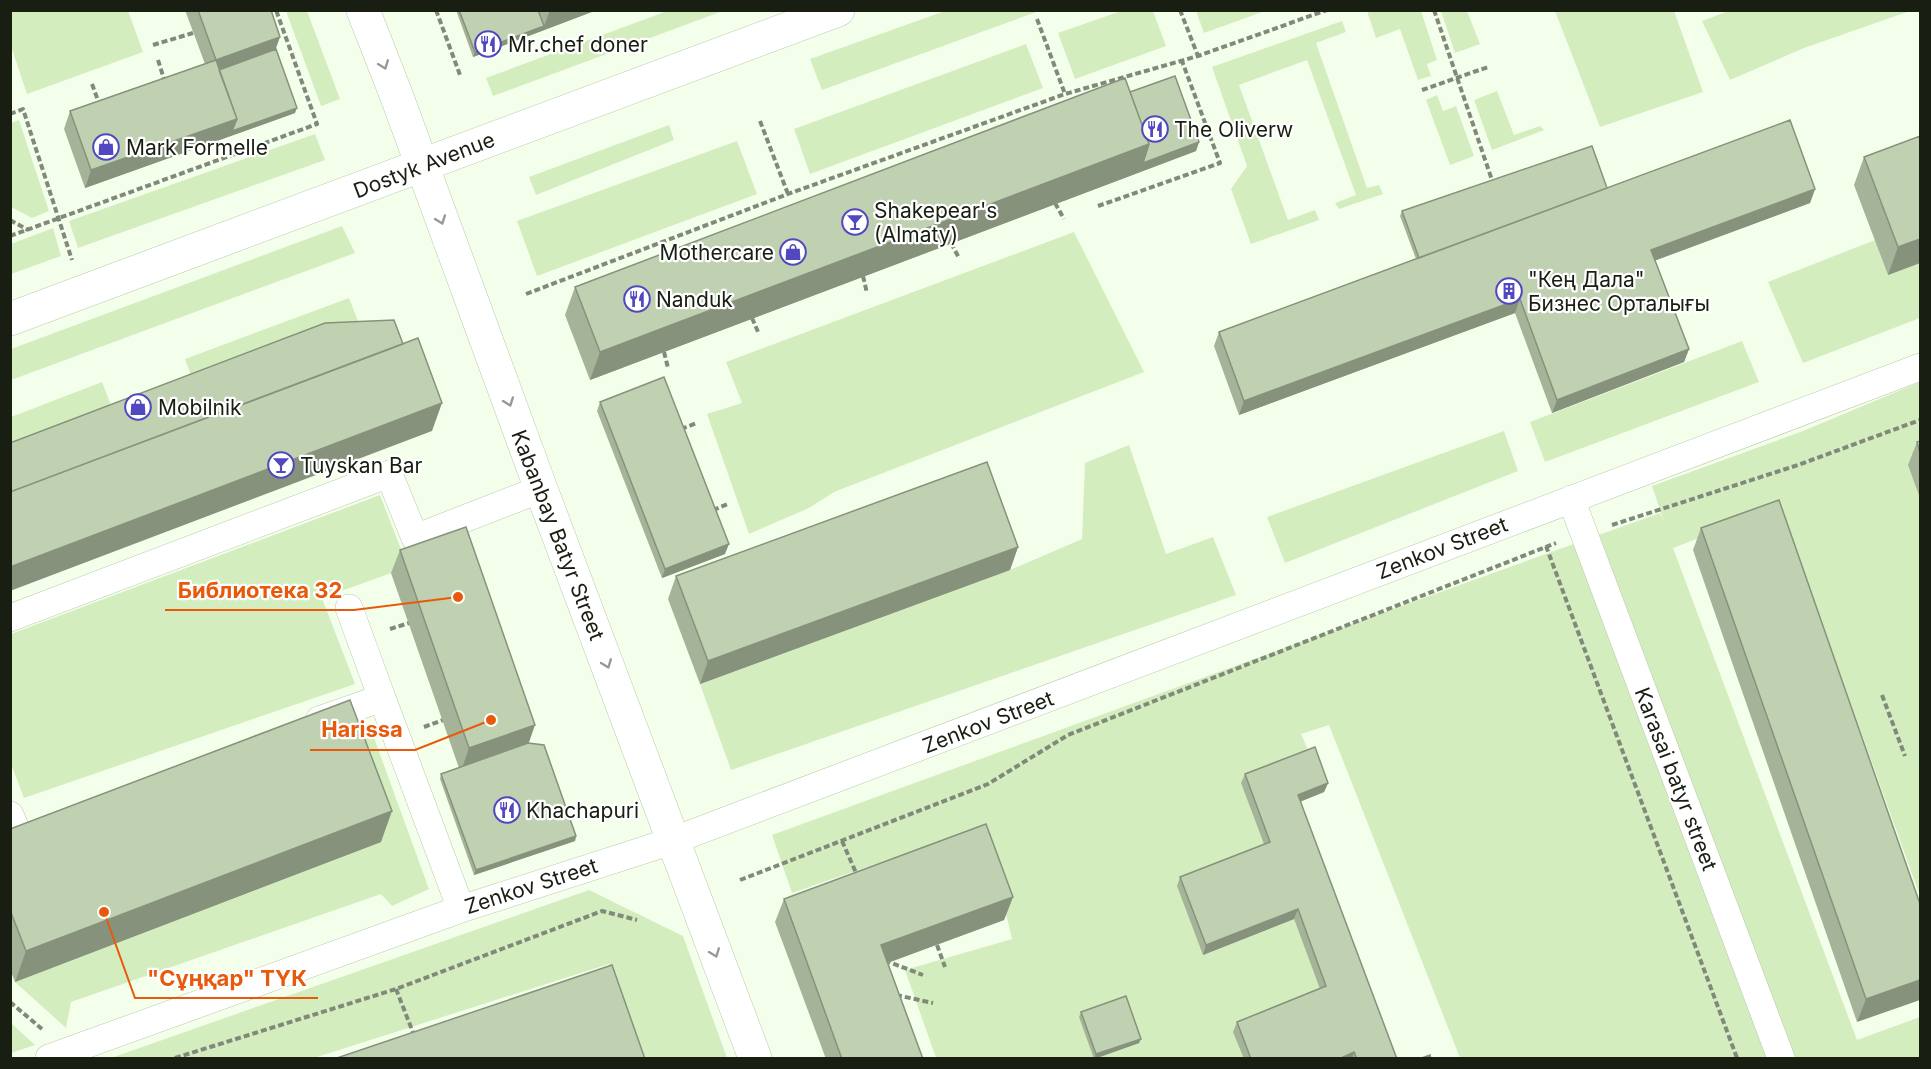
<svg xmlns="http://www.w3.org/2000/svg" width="1931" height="1069" viewBox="0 0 1931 1069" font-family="Inter,sans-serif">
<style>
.green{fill:#d4edbe}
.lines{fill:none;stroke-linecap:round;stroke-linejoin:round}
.street-casing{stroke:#b9cbab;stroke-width:28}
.secondary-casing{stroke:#b9cbab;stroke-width:34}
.path{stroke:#818a7a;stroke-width:4;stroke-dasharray:6 3;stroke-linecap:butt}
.street{stroke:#fff;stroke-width:27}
.secondary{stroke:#fff;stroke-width:33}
.wall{fill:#a5b498}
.shaded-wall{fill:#86927c}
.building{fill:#c0d1b1;stroke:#86927c;stroke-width:1.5}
.oneway{stroke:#979a94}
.labels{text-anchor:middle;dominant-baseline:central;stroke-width:4.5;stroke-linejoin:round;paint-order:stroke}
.poi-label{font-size:21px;fill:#181e12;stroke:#fff;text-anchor:start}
.street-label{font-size:21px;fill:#181e12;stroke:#fff}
.leader{fill:none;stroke:#e8590c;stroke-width:2}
.callout-dot{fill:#e8590c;stroke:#fff;stroke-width:2}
.callout-label{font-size:22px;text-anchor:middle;font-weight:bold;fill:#e8590c;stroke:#fff;stroke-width:4.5;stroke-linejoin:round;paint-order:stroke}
</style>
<rect width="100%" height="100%" fill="#f4ffeb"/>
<path class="green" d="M670,10l53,1 -230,85 -7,-18z
M1731,10h179v1l-106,37 -74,32 -28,-59z
M10,11h118l15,41 -116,42 -16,-48z
M286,11h21l33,88 -19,7z
M945,11h94l-217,79 -12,-31z
M1121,11h32l13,35 -91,33 -17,-46z
M1196,11v-1l69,1 -61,22z
M1367,11h54l16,49 -10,4 4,12 -13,4 -18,-51 -24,9z
M1441,11h26l13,33 -25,9z
M1555,11h119l29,81 -103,35z
M1342,21l4,11 -30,11 51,145 12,-3 4,9 -44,15 -4,-6 21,-8 -49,-135 -68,25 49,135 27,-10 4,10 -68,24 -20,-55 16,-23 -35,-99z
M1026,44l17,44 -233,86 -16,-45z
M1497,91l17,44 26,-9 4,4 -52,20 -18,-50z
M1437,95l6,16 13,-5 18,50 -24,9 -24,-65z
M19,120l30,91 -17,7 -21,-11v-84z
M669,125l5,15 -138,55 -7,-18z
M315,134l10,26 -247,88 -9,-27z
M737,141l20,53 -220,82 -20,-55z
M342,226l13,27 -344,127v-31z
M53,228l8,28 -50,18v-30z
M1074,232l70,140 -310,120 -25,16 -60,26 -42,-120 35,-11 -16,-41z
M1875,240l13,35 32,-12v55l-117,45 -35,-81z
M349,298l11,28 -168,52 -7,-19z
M1742,341l17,41 -214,80 -15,-40z
M102,382l10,26 -101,39v-30z
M1920,382v514l-140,-389 -107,41 184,492 63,-23v41h-460l-131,-333 -28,9 10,22 -45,95 -63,104 91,-36 29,77 -79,62h-308l-31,-88 107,-31 -27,-113 -193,67 -20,-58 529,-193 359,-129 4,9 -12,-36 151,-55z
M1504,431l14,40 -233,92 -18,-46z
M1129,445l37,109 47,-17 23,58 -505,175 -31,-86 310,-114 72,-31 3,-76z
M380,495l28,72 -86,31 33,86 -331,114 -13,-34v-130z
M369,724l60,165 -37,17 -11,-12 -310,108 -5,26 -51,-46 366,-140 -42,-112z
M589,890l94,46 44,122h-84l-34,-94 -295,94h-203z
M11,1023l24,22 -24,8z"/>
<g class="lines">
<g class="street-casing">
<path id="street" d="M1571,499l210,559
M10,618l379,-144 26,64 126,-49
M382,698l79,211
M319,720l63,-22 -33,-90
M10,815l6,14
M49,1058l412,-149 211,-68 1248,-474"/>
</g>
<g class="secondary-casing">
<path id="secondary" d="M363,10l34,87 144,392 214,569
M10,319l828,-309"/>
</g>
<path class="path" d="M436,10l24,65
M1180,10l18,46
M1434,10l59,173
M1037,19l28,75
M153,45l40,-12
M158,60l7,22
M92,84l8,22
M1422,90l66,-23
M10,114l13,-5 49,151
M760,121l28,73
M1055,203l9,16
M1098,206l122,-43 -38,-102
M10,220l18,10
M10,236l307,-112 -41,-114
M951,243l8,15
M863,276l4,17
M526,294l262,-100 277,-100 133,-38 129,-46
M752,318l7,16
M664,352l4,16
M681,429l16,-6
M713,510l15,-6
M1612,525l186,-60 122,-45
M1546,546l191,512
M390,629l19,-6
M1882,695l23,61
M424,727l19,-7
M842,841l15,34
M740,880l248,-96 80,-49 488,-192
M937,945l8,22
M887,958l2,4 34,13
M396,989l18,46
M896,995l37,8
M10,1002l32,27
M175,1058l221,-69 206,-78 35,9"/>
<use href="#street" class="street"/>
<use href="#secondary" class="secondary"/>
</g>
<path class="wall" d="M185,10h86l5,39 19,64 -210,75 -21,-59 6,-18 135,-47z
M456,10h141l-124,47z
M1130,92l69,50 -3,9 -606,229 -25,-65 10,-28z
M1920,136v127l-32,12 -34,-90 10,-28z
M1607,188l208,1 -5,14 -155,57 34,89 -5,13 -132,51 -37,-100 -276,102 -25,-69 5,-14 197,-73 -16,-43 2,-5z
M600,402l125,152 -63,24 -65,-167z
M1920,441v57l-12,-33 9,-23z
M1701,528l219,376 -63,118 -164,-472z
M1018,547l-8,23 -310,114 -32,-85 8,-23z
M400,550l128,193 48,93 -1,5 -101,34 -34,-96 1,-5 18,-6 -68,-195z
M1245,774l83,9 -4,9 -24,10 97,257h-153l-11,-27 4,-10 83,-33 -26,-70 -91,36 -26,-69 3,-9 84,-33 -23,-61z
M10,829l371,13 -366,140 -5,-13z
M1013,897l-9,23 -116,43 35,96h-97l-51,-137 9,-23z
M1081,1012l58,31 -45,16 -15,-42z"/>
<path class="shaded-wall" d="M550,10h47l-124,47 2,-5 69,-26z
M280,37l-6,17 -61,22 3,-16z
M297,108l-2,5 -210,75 6,-18 146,-51z
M1199,142l-3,9 -606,229 10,-28 549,-208z
M1815,189l-5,14 -164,61 5,-14z
M1920,239v24l-32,12 10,-28z
M1520,299l-5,14 -276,102 5,-14z
M1689,349l-5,13 -132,51 5,-13z
M442,403l-10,28 -422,160v-24z
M729,544l-4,10 -63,24 3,-9z
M1018,547l-8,23 -310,114 8,-23z
M535,725l-8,23 -66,23 8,-23z
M1328,783l-4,9 -30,12 4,-9z
M392,811l-11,31 -366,140 11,-31z
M576,836l-1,5 -101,34 2,-5z
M1013,897l-9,23 -131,48 8,-23z
M1298,909l-4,10 -91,36 3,-10z
M1920,980v20l-63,22 9,-23z
M1141,1039l-2,4 -45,16 2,-5z
M1354,1052l-2,7h-13z"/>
<path class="building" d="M198,10h73l9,27 -64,23z
M459,10h79l6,16 -69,26z
M276,49l21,59 -65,23 5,-12 -18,-49z
M216,60l21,59 -146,51 -21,-59z
M1175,76l24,66 -56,21 6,-19 -19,-52z
M1125,78l24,66 -549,208 -25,-65z
M1790,120l25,69 -164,61 38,99 -132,51 -37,-101 -276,102 -25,-69z
M1920,136v103l-22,8 -34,-90z
M1592,146l15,42 -188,70 -17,-47z
M394,320l9,24 -393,148v-49l315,-120z
M418,338l24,65 -432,164v-75z
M664,377l65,167 -64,25 -65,-167z
M1920,441v12l-3,-11z
M987,462l31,85 -310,114 -32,-85z
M1779,500l141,404v76l-54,19 -165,-471z
M466,527l69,198 -66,23 -69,-198z
M350,700l42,111 -366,140 -16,-41v-81z
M528,743l16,2 32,91 -100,34 -35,-96z
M1315,747l13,36 -30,12 99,264h-40l-3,-7 -15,7h-88l-14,-37 89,-36 -28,-77 -92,36 -26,-68 90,-35 -25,-68z
M986,824l27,73 -132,48 42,114h-81l-58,-160z
M612,965l33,94h-311z
M1126,996l15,43 -45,15 -15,-42z
M1430,1055l1,4h-12z"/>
<defs><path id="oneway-chevron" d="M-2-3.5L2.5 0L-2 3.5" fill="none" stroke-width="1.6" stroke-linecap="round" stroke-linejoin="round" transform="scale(1.5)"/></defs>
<g class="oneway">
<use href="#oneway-chevron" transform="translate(384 65) rotate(69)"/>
<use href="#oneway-chevron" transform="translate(441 220) rotate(70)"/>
<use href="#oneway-chevron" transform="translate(509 402) rotate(70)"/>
<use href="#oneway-chevron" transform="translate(607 664) rotate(69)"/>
<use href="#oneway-chevron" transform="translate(715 953) rotate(69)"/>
</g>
<defs>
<g id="restaurant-ring" transform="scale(1.35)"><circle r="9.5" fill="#fff" stroke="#5148bf" stroke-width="1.5"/><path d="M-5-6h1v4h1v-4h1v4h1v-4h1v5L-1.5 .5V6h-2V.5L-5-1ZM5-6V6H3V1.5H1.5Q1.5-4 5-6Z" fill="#5148bf"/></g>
<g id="shop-ring" transform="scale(1.35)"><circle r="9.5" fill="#fff" stroke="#5148bf" stroke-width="1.5"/><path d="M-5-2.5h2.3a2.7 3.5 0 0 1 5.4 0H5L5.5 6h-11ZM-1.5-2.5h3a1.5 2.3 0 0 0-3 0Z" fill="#5148bf"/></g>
<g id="bar-ring" transform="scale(1.35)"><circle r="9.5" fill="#fff" stroke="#5148bf" stroke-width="1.5"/><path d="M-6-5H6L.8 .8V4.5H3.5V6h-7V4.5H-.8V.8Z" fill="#5148bf"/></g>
<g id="building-ring" transform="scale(1.35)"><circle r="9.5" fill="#fff" stroke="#5148bf" stroke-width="1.5"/><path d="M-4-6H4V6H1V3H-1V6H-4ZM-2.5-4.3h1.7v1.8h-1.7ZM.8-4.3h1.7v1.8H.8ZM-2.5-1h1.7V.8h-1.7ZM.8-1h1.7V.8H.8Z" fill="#5148bf"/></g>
</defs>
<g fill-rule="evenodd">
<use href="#restaurant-ring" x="488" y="44"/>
<use href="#restaurant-ring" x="1155" y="129"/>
<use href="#shop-ring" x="106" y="147"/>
<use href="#bar-ring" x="855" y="222"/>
<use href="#shop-ring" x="793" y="252"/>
<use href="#building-ring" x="1509" y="291"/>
<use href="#restaurant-ring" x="637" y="299"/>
<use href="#shop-ring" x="138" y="407"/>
<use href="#bar-ring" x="281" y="465"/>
<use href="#restaurant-ring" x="507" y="810"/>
</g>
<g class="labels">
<g class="poi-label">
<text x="508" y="44">Mr.chef doner</text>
<text x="1174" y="129">The Oliverw</text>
<text x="126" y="147">Mark Formelle</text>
<text x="874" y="210">Shakepear's<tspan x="874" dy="24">(Almaty)</tspan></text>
<text x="774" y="252" text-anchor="end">Mothercare</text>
<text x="1528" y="279">"Кең Дала"<tspan x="1528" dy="24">Бизнес Орталығы</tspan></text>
<text x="656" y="299">Nanduk</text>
<text x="158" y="407">Mobilnik</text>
<text x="300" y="465">Tuyskan Bar</text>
<text x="526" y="810">Khachapuri</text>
</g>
<g class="street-label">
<text transform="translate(424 165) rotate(-21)">Dostyk Avenue</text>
<text transform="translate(558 535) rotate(69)">Kabanbay Batyr Street</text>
<text transform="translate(1442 548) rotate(-21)">Zenkov Street</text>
<text transform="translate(988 722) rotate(-21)">Zenkov Street</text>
<text transform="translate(1676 779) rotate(69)">Karasai batyr street</text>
<text transform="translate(531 886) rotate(-18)">Zenkov Street</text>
</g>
</g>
<path class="leader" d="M458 597L354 610H165M491 720L415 750H310M104 912L135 998H318"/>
<g class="callout-dot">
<circle cx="458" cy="597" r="6"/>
<circle cx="491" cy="720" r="6"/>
<circle cx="104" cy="912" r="6"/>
</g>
<g class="callout-label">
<text x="260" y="598">Библиотека 32</text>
<text x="362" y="737">Harissa</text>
<text x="227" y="986">"Сұңқар" ТҮК</text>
</g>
<rect width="1931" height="1069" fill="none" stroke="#181e12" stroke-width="24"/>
</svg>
